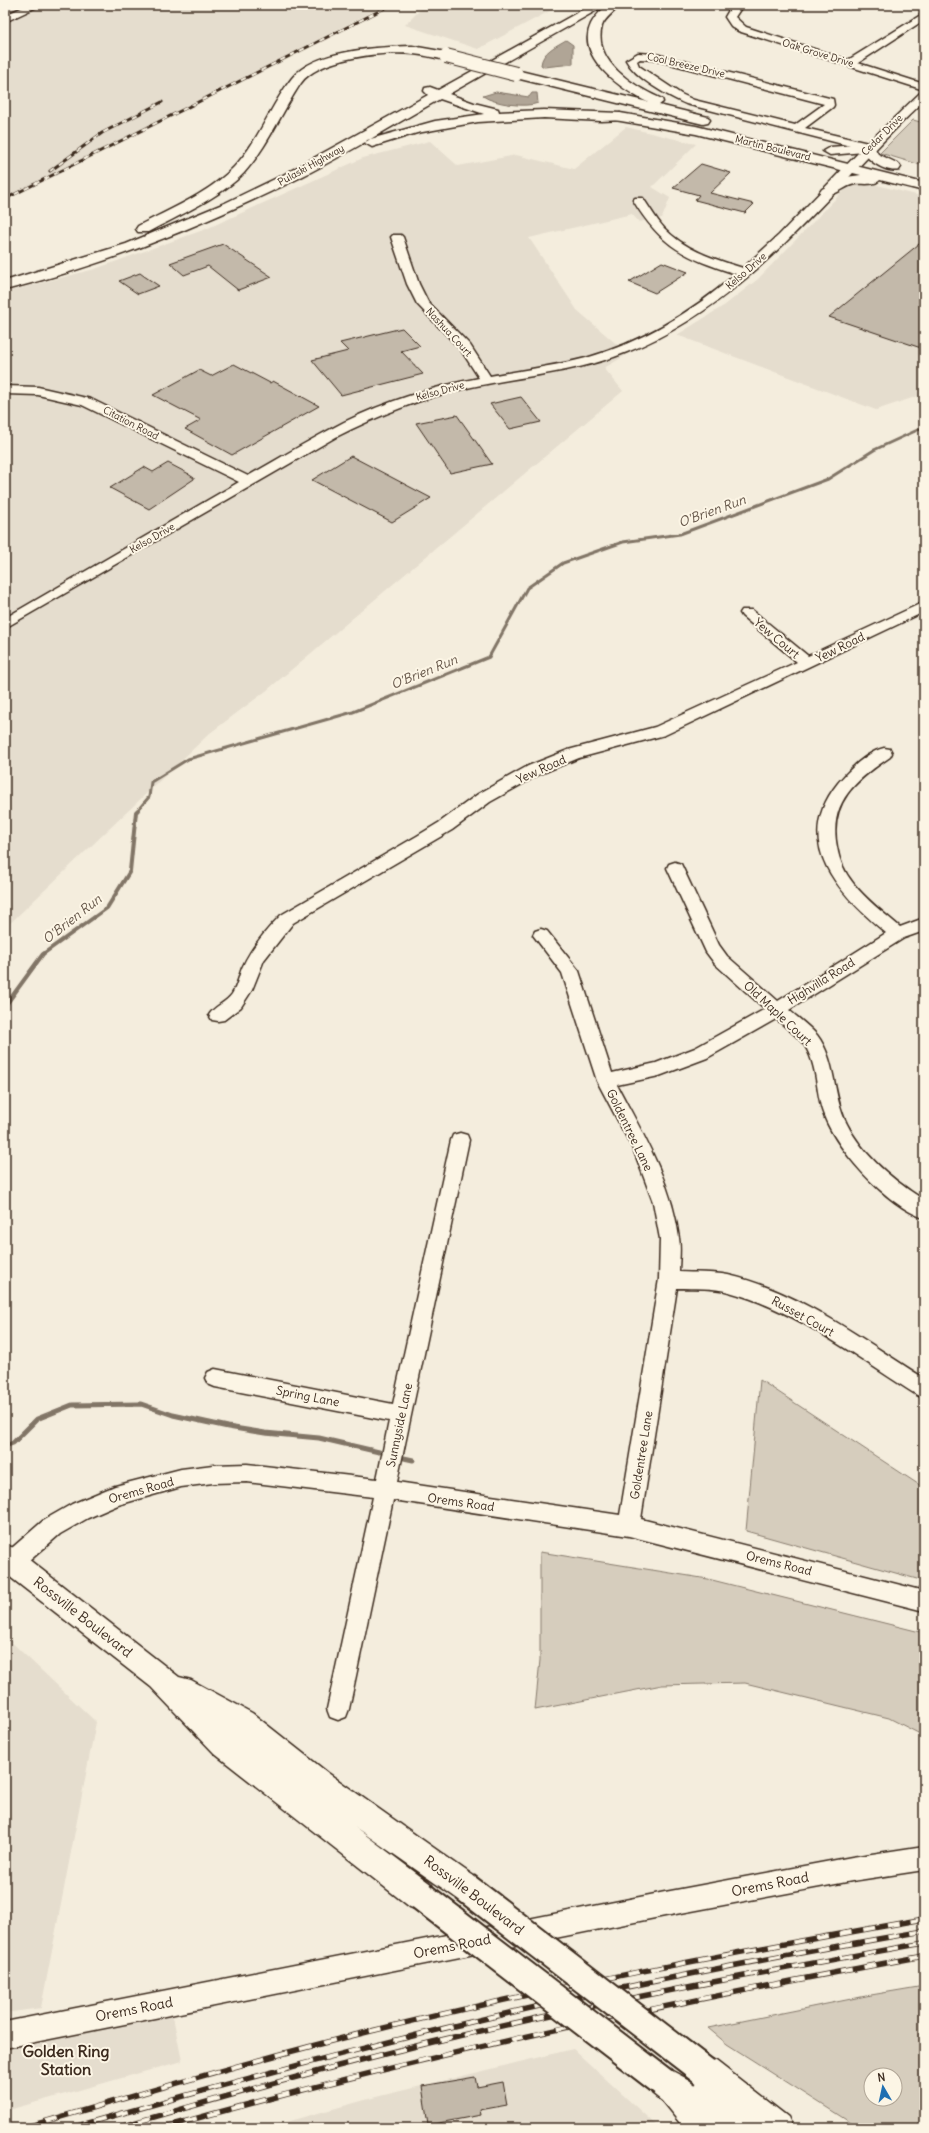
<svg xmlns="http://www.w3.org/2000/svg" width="929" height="2133" viewBox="0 0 929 2133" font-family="Delius,sans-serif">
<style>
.built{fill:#e5ddce}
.green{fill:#d6cdbd;stroke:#887c6e;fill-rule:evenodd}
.water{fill:#b0a596;stroke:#817466}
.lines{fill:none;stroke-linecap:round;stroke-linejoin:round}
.stream-far2{stroke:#817466;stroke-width:3}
.stream-far1{stroke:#817466;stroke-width:4}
.stream{stroke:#817466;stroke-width:5}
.building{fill:#c3b9aa;stroke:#3b2a1e}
.minor-casing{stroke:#3b2a1e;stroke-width:3}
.major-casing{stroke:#3b2a1e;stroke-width:3}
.highway-casing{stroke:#3b2a1e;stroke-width:3}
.minor{fill:#fcf5e5;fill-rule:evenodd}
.major{fill:#fcf5e5;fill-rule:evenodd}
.highway{fill:#fcf5e5;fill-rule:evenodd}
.rail-far1-casing{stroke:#3b2a1e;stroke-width:3}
.rail-casing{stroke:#3b2a1e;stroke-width:5.5}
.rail-far1{stroke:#fcf5e5;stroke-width:2;stroke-dasharray:5.5;stroke-linecap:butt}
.rail{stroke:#fcf5e5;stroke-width:4;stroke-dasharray:12;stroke-linecap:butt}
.major-bridge-casing{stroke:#3b2a1e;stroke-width:32;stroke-linecap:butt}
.highway-bridge-casing{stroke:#3b2a1e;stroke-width:16;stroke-linecap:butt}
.major-bridge{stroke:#fcf5e5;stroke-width:28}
.highway-bridge{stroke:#fcf5e5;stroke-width:14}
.labels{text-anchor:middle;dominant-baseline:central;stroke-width:4;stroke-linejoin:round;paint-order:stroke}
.far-street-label{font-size:10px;fill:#3b2a1e;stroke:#fcf5e5}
.street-label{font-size:12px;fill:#3b2a1e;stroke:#fcf5e5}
.water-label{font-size:13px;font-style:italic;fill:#645548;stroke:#fcf5e5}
.near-street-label{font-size:14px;fill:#3b2a1e;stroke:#fcf5e5}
.near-neighbourhood-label{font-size:16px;font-weight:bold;fill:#3b2a1e;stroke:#fcf5e5}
</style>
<rect width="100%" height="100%" fill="#f4eddd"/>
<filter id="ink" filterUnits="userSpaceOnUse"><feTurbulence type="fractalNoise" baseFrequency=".025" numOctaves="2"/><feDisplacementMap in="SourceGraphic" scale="8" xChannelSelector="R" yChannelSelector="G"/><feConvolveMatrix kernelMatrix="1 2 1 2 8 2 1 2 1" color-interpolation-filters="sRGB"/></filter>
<g filter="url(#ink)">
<path class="built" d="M5,5h381l-381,193z
M425,5h136l-83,44 -73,-24z
M626,127l70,17 -44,43 18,11 -8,20 -23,4 -7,-8 -103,24 48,72 51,44 -24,14 19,23 -357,300 -56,42 -205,195v-636l90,-23 111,-40 157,-71 67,-17 28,25 58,-11 58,14z
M873,184l51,13v197l-48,16 -199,-75 48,-30 33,-26 87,-90 7,-3z
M5,1636l91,86 -55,286 -36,5z
M172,2012l10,49 -177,50v-64z
M573,2049l86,79h-395l112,-31z"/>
<path class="green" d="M913,120l11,3v43l-44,-13z
M760,1380l164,108v93l-178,-50z
M540,1552l168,27 216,54v103l-35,-18 -144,-35 -83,2 -127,25 5,-50z
M924,1986v142h-65l-132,-84 -19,-16 163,-33zM871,2075h24v24h-24z"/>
<path class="water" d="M566,40l7,5v19l-29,3 -3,-2c1,-13 15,-19 25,-25z
M496,92l33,5 3,-4h5l1,10c-12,5 -44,1 -55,-7z"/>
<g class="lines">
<path class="stream-far2" d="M137,811l12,-14 2,-15 37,-23 165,-47 136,-55 38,-69 36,-25 60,-21 57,-8 148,-55 46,-29 50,-23"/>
<path class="stream-far1" d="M5,1006l38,-52 64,-46 23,-37 6,-59 2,-2"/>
<path class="stream" d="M5,1446l8,-3 24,-24 35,-14 69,-1 32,11 55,12 37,6 54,5 60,14
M404,1458l9,2"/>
</g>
<path class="building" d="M701,164l30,9 -21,20 44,11 -9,9 -50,-13 4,-5 -26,-7z
M924,240v109l-95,-32z
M223,244l49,33 -34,13 -30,-24 -24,9 -14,-12z
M662,262l26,10 -33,21 -26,-11z
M140,273l4,3 15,10 -21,8 -19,-13z
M402,328l18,18 -19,5 22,23 -82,21 -29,-35 36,-9 -8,-8z
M234,364l36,19 3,-2 46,25 -87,49 -47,-26 16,-9 -48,-25 46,-25 12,6z
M521,397l20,25 -31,7 -20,-25z
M457,415l35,49 -42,9 -34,-50z
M351,456l80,42 -39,24 -80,-42z
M168,463l21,11h-1l6,4v1l-45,30 -39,-21 34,-21 9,5z
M475,2077l2,10 26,-5 4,23 -27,5 1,5 -53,10 -6,-39z"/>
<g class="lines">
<g class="minor-casing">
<path id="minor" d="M28,5h13l-36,17v-7z
M732,5h11l-8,12 11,10 102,33 76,-47v7l-66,43 66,21v6l-186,-59 -7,-5 -6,-9z
M638,53l17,1 178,45 1,6 -1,2 -28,21 63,15 52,-50 4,-1v9c-94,88 -173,202 -297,251 -51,21 -107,24 -160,36 -46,10 -90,28 -131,49l-331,191v-10l234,-136 -157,-77 -44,-10 -33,-1v-8l33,1 53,12 157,77c32,-18 63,-37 96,-54 43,-21 88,-35 135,-44l-18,-28 -44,-46 -10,-20 -16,-47 2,-2h8l2,2 16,47 9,18 42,43 20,31c32,-6 65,-10 96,-18 57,-16 106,-46 150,-84 -50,-16 -75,-27 -103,-74l2,-2h8c7,10 13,21 21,30 21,22 50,31 79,40l36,-33 83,-86 -176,-45c-18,-8 -51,-26 -60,-44zM640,59l15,1 169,44 -29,21 -101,-25 -13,-6 -42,-28 -2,-5z
M924,602v10l-259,123 -86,23 -39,16 -50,28 -38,28 -159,93 -29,37 -12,30 -11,17 -17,13 -6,1 -6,-1 -3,-5c5,-9 17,-12 23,-21 5,-8 7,-18 10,-26 9,-20 24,-38 39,-53l136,-79 23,-14 38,-28 50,-28 40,-16 87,-23 142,-65 -55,-46 -2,-3 2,-3h10l56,46z
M884,748l6,1 2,4 -2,4c-34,23 -62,45 -53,90 2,13 8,26 16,36 13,17 31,30 47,44l24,-9v13l-20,7 -115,72c9,8 20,16 28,25 20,26 15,61 30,89 16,32 47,57 77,76v18c-38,-13 -90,-70 -102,-108 -6,-21 -5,-45 -17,-64 -7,-11 -20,-19 -29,-27l-69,39 -48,18 -42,9c26,49 55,98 62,153 2,11 0,23 0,34 16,1 33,0 49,3 71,16 135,65 196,103v20l-7,-3c-59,-37 -121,-85 -188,-103 -16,-5 -35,-3 -52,-4l-36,231 283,72v20l-295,-75 -236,-36 -44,209 -3,8 -8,3 -8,-3 -3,-8 46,-212 -126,-15 -34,1 -32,4 -63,18 -30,13 -28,16 -40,35 -8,3 -7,-3v-15l39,-34 28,-16 43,-18 66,-17 32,-4 34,-1 130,15 12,-58 -174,-34 -7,-3 -3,-6 3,-6 7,-3 178,35 58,-264 2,-5 7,-2 7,2 2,5 -72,342 223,33 39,-236 1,-40 -7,-37 -19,-51 -37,-70 -35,-108 -29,-38 2,-4 6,-2 6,2 32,40 33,102 44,-10 39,-15 70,-39 -50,-45 -9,-12 -39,-84 2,-4 6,-2 6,2 38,81 8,11 51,45 108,-68c-47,-39 -96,-90 -48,-150 11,-13 29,-31 46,-35z
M924,1846v24l-72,11 -187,35 -660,132v-26l660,-130 187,-35z"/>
</g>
<g class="major-casing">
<path id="major" d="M620,113l76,13 228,57v8l-44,-11c-6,6 -17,3 -25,4 -12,2 -20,14 -33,11l-2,-3 2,-3 24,-12 15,-2 -165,-41 -81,-14 -2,-3z
M868,144l5,1 5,9 21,10 2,3 -2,3c-12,3 -30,-8 -35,-18l-34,3 -7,-4 7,-4z
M5,1545l9,3 165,129 12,3 61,33 76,60 147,104 5,10 -5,10 -10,5 -10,-5 -100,-70 77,58 4,11 -4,11 -11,4 -11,-4 -195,-153 -64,-67 -146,-114z
M705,2056l11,5 72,56 5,11h-109l-22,-27 -10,-8 -5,-11 5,-11 11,-5 30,16 -4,-10 5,-11z"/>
</g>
<g class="highway-casing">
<path id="highway" d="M591,5h15l-157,89 25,9 24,6 1,3 45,-2 76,3 7,4 -2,3 -24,1 -57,-3 -66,4 -61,11 -45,14 -7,-4 2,-3 68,-19 49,-7 -44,-15c-50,28 -98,58 -149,83 -90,44 -188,84 -286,108v-9l121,-37 99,-41 58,-28 145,-80 -4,-4 1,-3 5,-1 8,3z
M607,5h13c-5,7 -15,12 -18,21 -10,36 33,61 60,73l1,3 -4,3 49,12 2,3 -2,3 -5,1 -191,-47 -2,-3 2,-3 4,-1 132,32c-25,-11 -73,-45 -57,-78 4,-8 10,-13 16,-19z
M412,46l34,6 6,4 -6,4c-11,-2 -22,-5 -33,-6 -29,-3 -94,4 -112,29 -20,30 -33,63 -57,90 -23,24 -66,43 -96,59h-10l-2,-3 2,-3c32,-17 70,-32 96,-59 25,-26 36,-61 58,-89 22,-28 86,-31 120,-32z"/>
</g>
<use href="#minor" class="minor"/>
<use href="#major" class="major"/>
<use href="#highway" class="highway"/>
<g class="rail-far1-casing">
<path id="rail-far1" d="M50,171l52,-38 60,-31
M5,199l386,-194"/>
</g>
<g class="rail-casing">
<path id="rail" d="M23,2128c113,-33 226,-67 340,-95 186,-46 373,-81 561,-114
M70,2128c140,-40 280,-78 422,-111 143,-34 287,-61 432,-86
M116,2128c113,-33 227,-65 342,-92 154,-36 310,-65 466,-93
M162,2128c251,-71 505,-125 762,-172"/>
</g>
<use href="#rail-far1" class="rail-far1"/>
<use href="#rail" class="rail"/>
<g class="major-bridge-casing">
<path id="major-bridge" d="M465,1887l240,185
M421,1896l242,186"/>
</g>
<g class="highway-bridge-casing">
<path id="highway-bridge" d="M446,56l70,18"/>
</g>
<use href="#major-bridge" class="major-bridge"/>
<use href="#highway-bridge" class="highway-bridge"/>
</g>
</g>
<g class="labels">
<g class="far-street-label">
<text transform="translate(818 53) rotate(17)">Oak Grove Drive</text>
<text transform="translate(686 65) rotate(13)">Cool Breeze Drive</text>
<text transform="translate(882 135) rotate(-45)">Cedar Drive</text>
<text transform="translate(773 148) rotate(14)">Martin Boulevard</text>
<text transform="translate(311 165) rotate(-29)">Pulaski Highway</text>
<text transform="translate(746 271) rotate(-41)">Kelso Drive</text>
<text transform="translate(449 332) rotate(47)">Nashua Court</text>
<text transform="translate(440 391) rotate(-15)">Kelso Drive</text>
<text transform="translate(131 423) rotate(27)">Citation Road</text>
<text transform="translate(152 538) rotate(-30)">Kelso Drive</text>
</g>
<g class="street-label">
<text transform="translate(777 638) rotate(40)">Yew Court</text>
<text transform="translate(840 647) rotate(-26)">Yew Road</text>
<text transform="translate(541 769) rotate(-24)">Yew Road</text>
<text transform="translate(821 981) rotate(-32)">Highvilla Road</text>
<text transform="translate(778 1013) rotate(43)">Old Maple Court</text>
<text transform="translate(630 1130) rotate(64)">Goldentree Lane</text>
<text transform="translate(803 1316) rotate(29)">Russet Court</text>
<text transform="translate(308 1396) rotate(11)">Spring Lane</text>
<text transform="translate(399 1425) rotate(-78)">Sunnyside Lane</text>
<text transform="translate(641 1455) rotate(-81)">Goldentree Lane</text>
<text transform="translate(141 1490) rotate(-16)">Orems Road</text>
<text transform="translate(461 1502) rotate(8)">Orems Road</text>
<text transform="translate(779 1563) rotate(14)">Orems Road</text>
</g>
<g class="water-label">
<text transform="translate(712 511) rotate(-20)">O'Brien Run</text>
<text transform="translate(424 672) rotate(-22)">O'Brien Run</text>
<text transform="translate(72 919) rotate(-38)">O'Brien Run</text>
</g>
<g class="near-street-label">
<text transform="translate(83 1617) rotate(38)">Rossville Boulevard</text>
<text transform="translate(770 1884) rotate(-11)">Orems Road</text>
<text transform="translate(474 1895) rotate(37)">Rossville Boulevard</text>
<text transform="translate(452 1946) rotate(-11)">Orems Road</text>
<text transform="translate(134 2009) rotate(-11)">Orems Road</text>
</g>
<g class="near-neighbourhood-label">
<text x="66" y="2051">Golden Ring<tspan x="66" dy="18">Station</tspan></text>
</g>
</g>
<rect width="929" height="2133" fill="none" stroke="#fcf5e5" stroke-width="20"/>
<rect x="10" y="10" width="909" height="2113" fill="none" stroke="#3b2a1e" stroke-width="1.5" filter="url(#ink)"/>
<g transform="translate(883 2087) rotate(351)"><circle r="19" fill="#fcf5e5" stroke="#afa495"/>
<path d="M0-3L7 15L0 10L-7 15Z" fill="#1f6fb2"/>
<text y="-6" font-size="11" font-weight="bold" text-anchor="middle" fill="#3b2a1e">N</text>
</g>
</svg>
